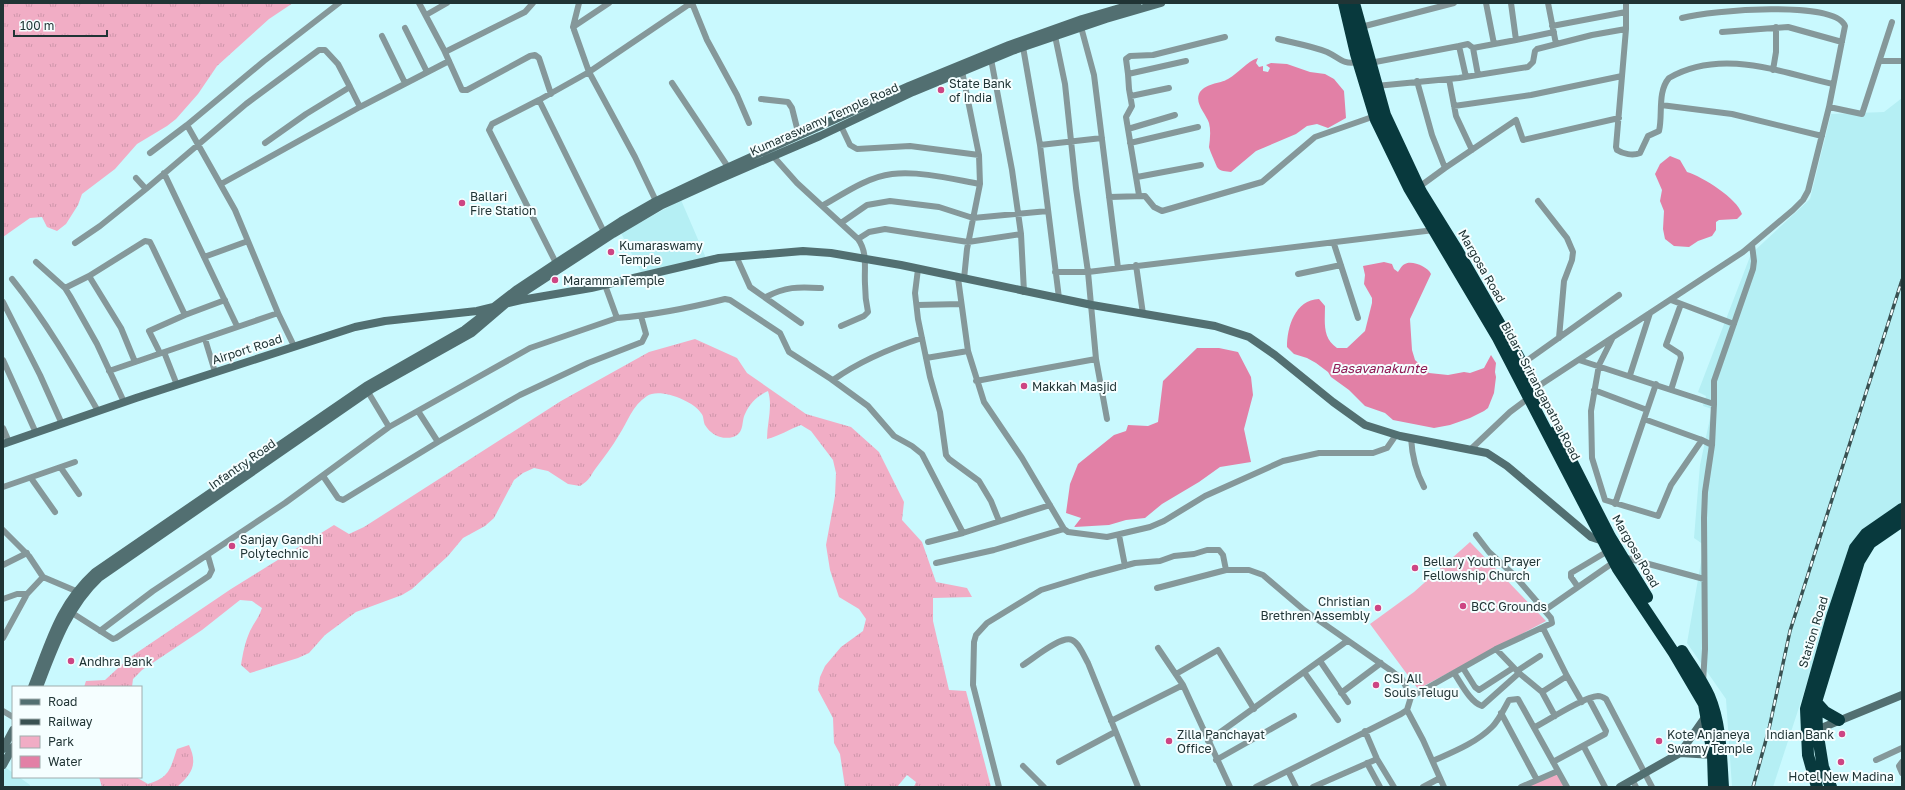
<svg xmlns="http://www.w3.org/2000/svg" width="1905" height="790" viewBox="0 0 1905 790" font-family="'Golos Text',sans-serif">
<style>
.built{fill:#b5eff4}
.grass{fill:url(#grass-tufts)}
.green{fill:#f1adc5}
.water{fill:#e280a6}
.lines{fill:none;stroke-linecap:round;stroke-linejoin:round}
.street{stroke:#85989a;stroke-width:6}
.secondary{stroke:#526f71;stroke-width:8}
.highway{stroke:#08393d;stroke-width:12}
.rail-casing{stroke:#395152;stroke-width:3.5}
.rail{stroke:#f5feff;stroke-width:2;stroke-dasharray:6;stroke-linecap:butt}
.poi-dot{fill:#cd4583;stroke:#f5feff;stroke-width:1.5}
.labels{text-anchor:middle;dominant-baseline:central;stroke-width:4;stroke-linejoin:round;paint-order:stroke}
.poi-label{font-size:12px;fill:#203435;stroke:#f5feff;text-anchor:start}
.street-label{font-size:12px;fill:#203435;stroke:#f5feff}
.water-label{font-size:13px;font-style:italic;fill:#8d1953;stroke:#f5feff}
</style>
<defs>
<pattern id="grass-tufts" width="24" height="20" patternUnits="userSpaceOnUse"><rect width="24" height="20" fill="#f1adc5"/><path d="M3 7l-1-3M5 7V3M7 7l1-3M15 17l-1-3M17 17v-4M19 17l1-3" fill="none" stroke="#ce95aa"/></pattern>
</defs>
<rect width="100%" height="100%" fill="#c9f9fe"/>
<path class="built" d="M1902,98v406l-49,38 -80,245h-41l-6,-88 -39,-56 17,-98 -10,-7 6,-73 12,-56 -9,-3 3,-10 -8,-4 53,-138 59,-55 21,-85 53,-2z
M681,200l25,58 -65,14 -20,-39z
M5,767l8,6v4h6l11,8v2h-27v-16z"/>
<path class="grass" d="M3,3h290l-24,16 -52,47 -19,28 -22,25 -9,7 -30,18 -22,25 -33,25 -4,11 -12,19 -9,7 -10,-4 -5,-10 -12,1 -27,19z
M695,339l42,19 10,15 59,41 45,13 28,25 25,50 -2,18 20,22 14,40 31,6 5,9 -39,1v23l16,69 17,1 25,96h-77l2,-5 -9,-7 -10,12h-52l-5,-33 -6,-11 -1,-25 -15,-28 2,-13 5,-11 16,-19 22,-16 3,-12 -7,-10 -20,-12 -9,-27 -4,-25 9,-49 1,-23 -3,-13 -22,-29 -10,-6c-12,4 -21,11 -34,14 0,-17 6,-32 1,-48 -11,5 -18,12 -23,23 -4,8 0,19 -12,23 -11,3 -22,-2 -28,-12 -2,-4 -1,-9 -4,-12 -7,-12 -42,-26 -54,-17 -15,10 -19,25 -28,39 -7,12 -15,22 -23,33 -6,8 -6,12 -16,18l-12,-2 -20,-13 -14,-3 -11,5 -9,7 -20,38 -9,8 -22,12 -15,18 -36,33 -10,6 -46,17 -31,23 -16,18 -11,5 -48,15 -9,-8c2,-12 4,-23 9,-34 4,-8 9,-14 12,-23l-10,-7 -12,-1 -38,30 -60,40 -9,9 -1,8h-48l2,-6 19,-1 24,-22 102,-69 103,-64 15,9 15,-7 197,-126 88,-49z
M189,745c9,19 3,29 -12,42h-75l-3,-10h37l12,7c22,-7 22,-15 29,-35z"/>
<path class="green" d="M1470,542l76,79 -128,68 -48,-65 44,-32z
M1558,771l9,16h-46z"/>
<path class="water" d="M1258,58l-2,5 3,4 4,-1v5l5,1 2,-4 -4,-3 5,-2 16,1 23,8 15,2 9,5 10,12 2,27 -18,10 -11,-4 -10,2 -11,8 -40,17 -25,21c-5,-1 -11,0 -14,-5 -1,-3 -8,-18 -8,-20 1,-8 2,-16 0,-24 -3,-9 -14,-19 -10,-29 5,-11 21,-10 29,-15 11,-6 19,-18 30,-21z
M1670,156l10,4 7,12c16,5 50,26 55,42l-5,5 -18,1 -3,2v8l-4,6 -14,5 -9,6 -15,-1 -9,-7 -2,-10 1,-18 -4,-10 2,-11 -7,-16 5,-10z
M1384,262l8,2 2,5 4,3c2,-3 4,-7 7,-8 7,-4 23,3 26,10l-21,45 2,31 3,10 14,13 19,2 16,-3 6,1 14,-5 7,-13 5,8 -1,9 1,5 -2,16 -6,15 -4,3 -14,7 -20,7 -16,3 -41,-8 -8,-7 -20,-7 -16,-16 -18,-13 -3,-5 -12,-9 -9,-5 -13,-4 -7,-7c0,-20 8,-47 32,-48l6,7c0,16 -3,32 12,42h10l18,-17 7,-28v-5l-8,-14 1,-9 -2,-9z
M1197,348h22l19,4 13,25 2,18 -9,34 7,33 -31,5 -21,15 -37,22 -17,14 -19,2 -17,5 -35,2 7,-9 -15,-5 4,-29 8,-20 36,-29 12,-4 2,-6 20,1 10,-4 5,-41z"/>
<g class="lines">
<path class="street" d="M419,3l25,47 18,40h5l63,-34 5,-1 4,3 12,36
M692,3l15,37 30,55 12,28
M1486,3l8,41
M1511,3l5,37 38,-8
M1548,3l8,41
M426,15l21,-12
M1552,26l74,-14
M573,27l6,-24
M1081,27l13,48 24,193
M1361,27l93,-24
M405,28l22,44
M1626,29l-10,118 1,3c6,4 16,6 23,3l8,-17 11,-5c4,-16 -2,-39 10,-53 52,-30 111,-6 164,6
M1722,32l66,-5 54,15
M382,36l23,47
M1278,39c16,4 34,7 49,13 13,6 15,13 31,10
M1459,46l9,-2 5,4 5,27
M1023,47l17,98 19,153
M1473,48l43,-8
M445,52l80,-40 8,-9
M991,59l21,111 9,64
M1880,61h22
M1370,63l89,-17 7,31
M1773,70l3,-18v-25
M962,71l17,84 1,29
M1128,74l-2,-15 4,-3 23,-1 72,-18
M1449,79l7,37 16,34
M1417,81l15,54 13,33 -26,19
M672,83l56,84
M1376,86l83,-8 69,-11 5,-5 2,-11 2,-2 55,-14 34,-6v-26
M1131,96l38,-8
M761,99l27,3 4,6 7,28
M539,100l-47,24 -3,6 67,133
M1661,105l71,9 90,22
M1454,106l77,-11 91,-19
M1829,107l33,7 30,-92
M841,126l9,19 7,4 53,-3 69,9
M1128,129l-2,-12 6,-11 -3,-17 -1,-15 58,-13
M265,143l41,-29 44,-27 10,20 89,-46
M1130,143l68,-16
M1040,145l62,-7
M150,153l37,-28
M773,156l24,27 61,56c10,14 6,29 7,45 0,10 1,19 3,28l-4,4 -23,10
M1445,168l71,-48 7,20 96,-22
M164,173l73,153
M1137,177l64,-12
M221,184l139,-77
M146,189l100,-85 73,-54h6l13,14 12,23
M1139,195l-11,-66 47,-14
M1109,197l36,-1 9,11 8,4 100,-29 53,-45 60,-21
M656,201l-21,-44 -46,-85 102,-69
M1538,201l29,37 6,14 -1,8 -8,21 -5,57
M822,206c21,-12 45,-29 70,-32 29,-3 60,5 88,10l-13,65 -3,30
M841,223l26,-18 23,-4 49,6 34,11 75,-7
M604,232l-65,-132 50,-28 -16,-45 36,-24
M858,239l11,-7 16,-3 83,13 53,-8 3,58
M75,243l25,-17 46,-37 -10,-11
M1334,244l24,74
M736,256l14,31 51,36
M204,257l44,-16
M36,262l29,26 5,8 27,48 27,58
M1136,265l7,49
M918,269l-3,24 3,26 12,58 10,35 6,43 3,4 30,22 12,20 8,20
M1055,272h33l346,-42
M1298,274l43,-9
M958,278l10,73 16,51 38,56 42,71 4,3 39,5 43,-10 14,-6 41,-25 78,-35 36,-8h54l14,-5 9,-13
M12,279c33,41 60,87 86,132
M65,288l24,-12
M766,297c20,-11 33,-10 55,-9
M1671,300l63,24
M3,302l37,73 22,49
M917,305l44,-1
M278,313l-43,-103 -48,-85 77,-64 75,-58
M185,315l40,-15
M617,318c37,-3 72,-10 108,-19l5,1 50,33 9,19 42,27 37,27 26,30 18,10 10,8 41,79 87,-28
M205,339l10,33
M1612,339l-13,26 -8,46 1,47 13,42 53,16 13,-31 31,-45
M164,352l13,33
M926,358l42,-7
M1096,359l11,60
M3,360l33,73
M1579,360l135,44
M135,362l-14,-34 -32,-52 56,-35 5,1 3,6 32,67 -36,16 11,22
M1522,364l97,-69
M109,371l169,-58 16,33
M1630,375l20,-62
M833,380c27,-19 58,-32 89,-42
M976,381l120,-22 -8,-87 -12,-84 -11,-104 -10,-48
M1534,389l209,-137 50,-42 10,-10 5,-9 21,-84 16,-81c-10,-26 -133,-16 -163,-8
M1594,390l53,20
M1671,390l10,-32 -1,-4 -14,-9 15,-41
M418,411l20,31
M1644,419l58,21 10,5
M389,427l141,-79 87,-30 -12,-33
M3,428l6,14
M1411,438c1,17 5,34 13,49
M1471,449l39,-37 20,-15
M61,468l18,26
M323,476l15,22 5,2 95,-58 82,-47 68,-32 54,-21 4,-8 -5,-18
M31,478l24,34
M3,487l72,-25
M1615,504l41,-120
M3,530l26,26 14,21
M1119,535l6,31
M928,542l35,-9
M1623,557l81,22
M936,563l58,-13 70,-21
M3,565l24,-12
M1578,587l-7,-10v-4l37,-22
M1157,588l69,-18
M3,599l14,-5h10
M1545,610l69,-48
M69,611l44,28 3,-1 93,-62 3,-6 -4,-14
M1543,628l24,48 15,26
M100,631l53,-40 132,-88 104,-76 -21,-35
M3,638l24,-44 16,-17 33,14
M1158,648l25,37 47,102
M1496,649l23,24 23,19 13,24
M1320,661l28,41
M1023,665c10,-6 38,-30 49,-25 7,3 12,16 16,23l50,124
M1463,668l12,19 4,3 34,-22
M1517,671l23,-15
M1304,672l34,48
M1454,673c7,10 16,29 28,33l37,-33
M1176,674l42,-24 36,59
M1703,682l2,-33 -1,-131 1,-26 7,-47 2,-41v-23l39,-112 1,-8 -2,-16
M1542,692l25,-16
M1341,693l40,-30
M1411,697l85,-48 56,-26 -1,-5 -37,-43 -25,-23 -13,-17
M1407,710l16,30 21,47
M3,711l10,6
M1501,713l36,67
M1111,721l72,-36
M1535,727c14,-7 48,-30 63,-31 3,0 5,1 8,3l46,88
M1365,731l12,28 17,28
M1208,741l139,-100
M1584,747l21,40
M1216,760l78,-44
M1876,760l26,-12
M1433,761c20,-9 43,-18 59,-34 7,-7 12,-18 17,-27l9,-1 49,88
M1059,762l56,-30
M1553,762l52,-28 1,-3 -17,-32
M1902,762l-3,4 3,7
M1367,763l13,24
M1023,766l21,21
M1288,771l8,16
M1633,781l3,6
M999,787l-26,-102 1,-43 2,-7 11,-12 54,-33 49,-15 45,-12 25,-2 14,-5 20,-2 13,-4h12l4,5 3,15h23l14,5 41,35 89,62 9,7 9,18 -4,13 -6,4 -145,73
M1313,787l64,-28
M1423,787l17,-9
M1521,787l37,-16"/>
<path class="secondary" d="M3,444l133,-46 219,-71 30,-6 92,-10 44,-11 70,-12 128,-30 84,-7 28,2 70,12 191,40 123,21 34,11 26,18 58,47 32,23 35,11 87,17 20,13 84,71 12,4 3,-2
M32,687c18,-45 26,-81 63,-115l271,-186 98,-56 53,-41 39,-26 65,-42 35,-20 57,-27 196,-88 100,-41 73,-26 55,-16
M39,687c15,-39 29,-80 60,-109l273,-189 100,-56 34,-29 107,-70 49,-29 53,-24 105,-45 93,-44 99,-41 94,-32 55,-16
M1814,731l88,-36
M3,749l10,-19
M1680,753l33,2
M3,765l10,-18
M1620,787l60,-34 26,-37"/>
<path class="highway" d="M1344,3l12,51 20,66 33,68 89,150 120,231 56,84 30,51 9,51 1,32
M1354,3l31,112 36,77 36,58 61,106 22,42
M1556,431l54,106 37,60
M1682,651c9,15 20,29 27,45 12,28 12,61 14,91
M1816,702l9,10 14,8
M1817,787l-9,-32 -2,-46 26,-92 23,-69 11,-14 36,-25
M1831,787l-8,-20 -6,-37 -1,-28 43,-141 11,-18 32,-22"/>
<g class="rail-casing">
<path id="rail" d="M1753,787l16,-58 21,-98 112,-351"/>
</g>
<use href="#rail" class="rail"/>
</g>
<g class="poi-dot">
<circle cx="941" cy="90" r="4"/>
<circle cx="462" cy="203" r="4"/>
<circle cx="611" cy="252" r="4"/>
<circle cx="555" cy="280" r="4"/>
<circle cx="1024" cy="386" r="4"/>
<circle cx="232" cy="546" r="4"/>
<circle cx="1415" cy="568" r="4"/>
<circle cx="1463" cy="606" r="4"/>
<circle cx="1378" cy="608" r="4"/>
<circle cx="71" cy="661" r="4"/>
<circle cx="1376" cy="685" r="4"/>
<circle cx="1842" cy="734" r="4"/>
<circle cx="1169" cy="741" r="4"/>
<circle cx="1659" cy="741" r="4"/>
<circle cx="1841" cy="762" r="4"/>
</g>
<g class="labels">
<g class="poi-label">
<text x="949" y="83">State Bank<tspan x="949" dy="14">of India</tspan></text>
<text x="470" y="196">Ballari<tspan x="470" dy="14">Fire Station</tspan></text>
<text x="619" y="245">Kumaraswamy<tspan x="619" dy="14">Temple</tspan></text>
<text x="563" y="280">Maramma Temple</text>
<text x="1032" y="386">Makkah Masjid</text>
<text x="240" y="539">Sanjay Gandhi<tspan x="240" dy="14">Polytechnic</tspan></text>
<text x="1423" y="561">Bellary Youth Prayer<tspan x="1423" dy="14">Fellowship Church</tspan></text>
<text x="1370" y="601" text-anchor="end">Christian<tspan x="1370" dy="14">Brethren Assembly</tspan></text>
<text x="1471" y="606">BCC Grounds</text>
<text x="79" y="661">Andhra Bank</text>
<text x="1384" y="678">CSI All<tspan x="1384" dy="14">Souls Telugu</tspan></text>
<text x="1177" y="734">Zilla Panchayat<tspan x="1177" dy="14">Office</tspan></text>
<text x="1667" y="734">Kote Anjaneya<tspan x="1667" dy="14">Swamy Temple</tspan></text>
<text x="1834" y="734" text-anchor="end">Indian Bank</text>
<text x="1841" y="776" text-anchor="middle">Hotel New Madina</text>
</g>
<g class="street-label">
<text transform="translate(824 119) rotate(-24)">Kumaraswamy Temple Road</text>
<text transform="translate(1482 266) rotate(60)">Margosa Road</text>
<text transform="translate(247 349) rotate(-18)">Airport Road</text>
<text transform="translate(1541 391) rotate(62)">Bidar - Srirangapatna Road</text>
<text transform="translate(242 464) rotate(-35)">Infantry Road</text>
<text transform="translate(1636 551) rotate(60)">Margosa Road</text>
<text transform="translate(1813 632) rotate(-73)">Station Road</text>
</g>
<g class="water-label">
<text x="1379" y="368">Basavanakunte</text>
</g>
</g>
<rect width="1905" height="790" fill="none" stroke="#203435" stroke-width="8"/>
<rect x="12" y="686" width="130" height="92" fill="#f5feff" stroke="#a0adae"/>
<rect x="20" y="699" width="20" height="6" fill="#526f71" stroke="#a0adae"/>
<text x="48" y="706" font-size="12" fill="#203435">Road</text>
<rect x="20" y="719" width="20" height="6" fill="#395152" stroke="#a0adae"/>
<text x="48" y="726" font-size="12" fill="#203435">Railway</text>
<rect x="20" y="736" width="20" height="12" fill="#f1adc5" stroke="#a0adae"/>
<text x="48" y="746" font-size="12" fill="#203435">Park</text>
<rect x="20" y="756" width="20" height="12" fill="#e280a6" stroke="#a0adae"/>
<text x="48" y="766" font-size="12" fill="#203435">Water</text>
<path d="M14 30v6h93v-6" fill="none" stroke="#203435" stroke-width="2"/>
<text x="20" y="30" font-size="12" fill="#203435" stroke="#f5feff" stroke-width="3" paint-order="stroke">100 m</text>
</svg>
